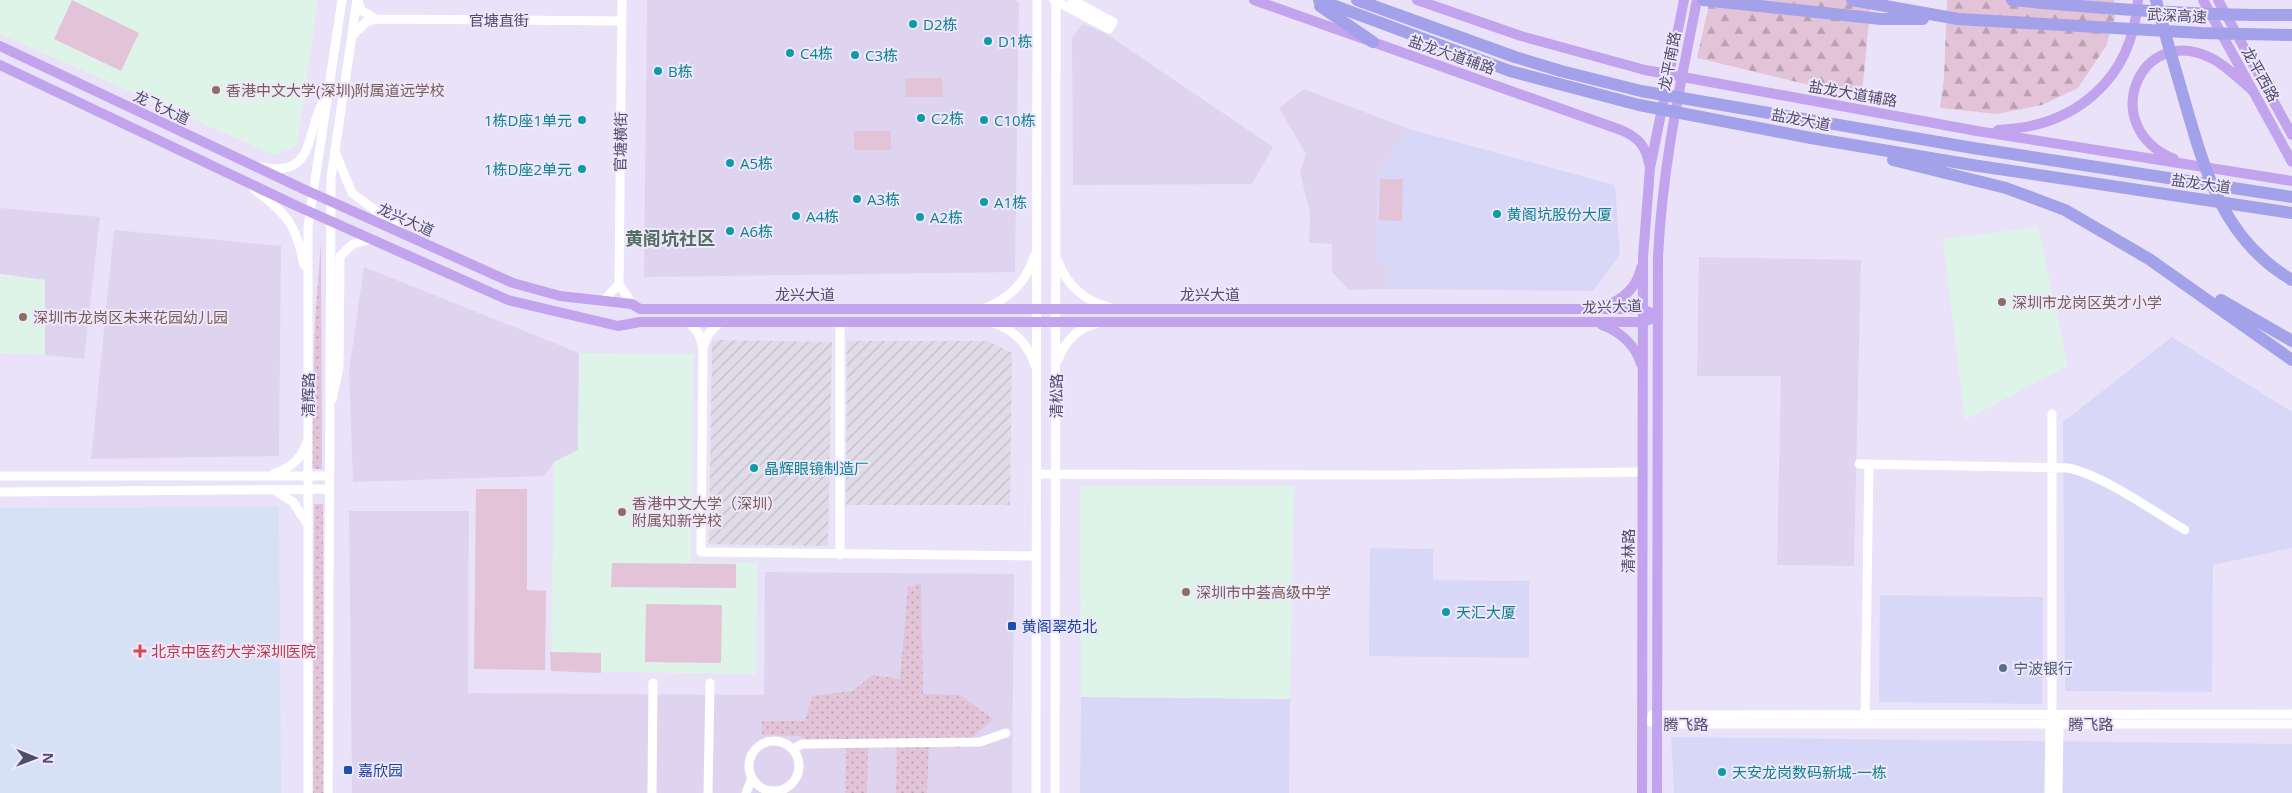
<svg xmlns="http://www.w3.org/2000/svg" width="2292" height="793" viewBox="0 0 2292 793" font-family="'Open Sans','Noto Sans SC',sans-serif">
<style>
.residential{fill:#ded4f0}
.commercial{fill:#d9d7f7}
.industrial{fill:url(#industrial-furrows)}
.education{fill:#dff4e8}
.medical{fill:#d6e1f5}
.green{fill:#e3c3d7}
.forest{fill:url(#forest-firs)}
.garden{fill:url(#garden-dots)}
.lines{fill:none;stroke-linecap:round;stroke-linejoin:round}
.minor{stroke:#fff;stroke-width:9}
.major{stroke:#c1a3ee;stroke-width:10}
.highway{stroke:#a3a1ea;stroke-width:12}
.culture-dot{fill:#0f9aa8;stroke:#efe7fc;stroke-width:2}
.education-dot{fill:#8d6e63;stroke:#efe7fc;stroke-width:2}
.transit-dot{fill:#1a4fb4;stroke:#efe7fc;stroke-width:2}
.health-dot{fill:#e0444e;stroke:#efe7fc;stroke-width:2}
.service-dot{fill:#5c6f8a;stroke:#efe7fc;stroke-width:2}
.labels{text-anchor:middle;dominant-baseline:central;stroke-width:4;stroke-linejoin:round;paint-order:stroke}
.street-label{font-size:15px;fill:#504c6c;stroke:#efe7fc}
.culture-label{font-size:15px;fill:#0d838f;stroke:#efe7fc;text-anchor:start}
.education-label{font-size:15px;fill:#785e54;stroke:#efe7fc;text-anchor:start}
.transit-label{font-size:15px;fill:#164399;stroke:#efe7fc;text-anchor:start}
.health-label{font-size:15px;fill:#be3a42;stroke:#efe7fc;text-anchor:start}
.service-label{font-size:15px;fill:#4e5e75;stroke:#efe7fc;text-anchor:start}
.quarter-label{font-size:18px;font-weight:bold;fill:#536f5f;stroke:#efe7fc}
</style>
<defs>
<pattern id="industrial-furrows" width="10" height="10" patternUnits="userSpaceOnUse" patternTransform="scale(1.25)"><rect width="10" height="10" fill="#dfdce8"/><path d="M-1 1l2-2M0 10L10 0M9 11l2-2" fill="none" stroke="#c1beca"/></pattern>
<pattern id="forest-firs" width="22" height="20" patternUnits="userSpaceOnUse" patternTransform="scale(1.25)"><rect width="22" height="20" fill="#e3c3d7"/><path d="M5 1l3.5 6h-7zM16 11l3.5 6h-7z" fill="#baa1b2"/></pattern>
<pattern id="garden-dots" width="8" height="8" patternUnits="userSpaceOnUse" patternTransform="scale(1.25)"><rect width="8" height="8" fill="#e3c3d7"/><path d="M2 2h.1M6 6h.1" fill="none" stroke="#baa1b2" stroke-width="1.8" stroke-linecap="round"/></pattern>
</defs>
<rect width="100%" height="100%" fill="#eae2f8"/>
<path class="residential" d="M647,0h368l4,3 -4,269 -371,5z
M1083,24l22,9 168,114 -21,37 -179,1 -1,-148z
M1304,89l105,40 -32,45 1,87 11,1v27l-40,1 -17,-18v-28l-23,-1 1,-30 -10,-41 6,-18 -27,-46z
M0,208l100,9 -16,142 -39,-4v-75l-45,-6z
M114,230l167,16 -2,210 -188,3z
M1699,257l162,3 -7,306 -77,-1 4,-189h-84z
M364,267l215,86 -1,97 -24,12 -10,14 -191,6 -4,-111z
M349,511h120l-1,182 296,2 1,-123 249,2 -2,219h-660z"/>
<path class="commercial" d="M1409,129l206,56 5,70 -27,36 -204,-2v-27l-11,-1 -1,-87z
M2172,337l120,75v136l-79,17 -1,127 -147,-1 -2,-269z
M1370,548l63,1v31l96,1v77l-160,-2z
M1880,595l163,2 -1,107 -163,-2z
M1081,697l209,2 -1,94h-209z
M1671,737l621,7v49h-618z"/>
<path class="industrial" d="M712,340l120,2 -4,204 -119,-2z
M847,341h141l24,12 -2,152h-164z"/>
<path class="education" d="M0,0h318l-21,146 -23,9 -274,-121z
M2038,227l30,139 -103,54 -22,-181z
M0,274l45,6v75l-45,-2z
M579,353l114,1 -2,208 66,1 -1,111 -205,-3 3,-209 24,-12z
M1080,486h214l-4,213 -209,-2z"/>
<path class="medical" d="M279,507l2,286h-281v-285z"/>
<path class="green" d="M72,0l67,33 -18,38 -67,-32z
M905,78h37l1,19h-37z
M854,131h37v19h-37z
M1380,179h23l-1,42 -23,-1z
M476,489h51v101l19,1 -1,79 -71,-1z
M612,563l124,1v24l-125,-1z
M646,604l76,1 -1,58 -76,-1z
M550,652l51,1v20l-50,-2z"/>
<path class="forest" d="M1710,0h161l-9,94 -23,-2 -142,-34z
M1947,0h167l1,18 -9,28 -28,42 -36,17 -45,9 -57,-6 4,-29z"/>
<path class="garden" d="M321,242l1,227h-11l4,-148z
M314,504h9l1,289h-11z
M921,583l2,111 37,1 33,24 -32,29 -32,-4 -2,49h-31l1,-45h-29l-1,45h-22l1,-47 -36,-1 -8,-9 -40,-1v-14h43l7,-25 41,-5 19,-16 28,4 8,-92z"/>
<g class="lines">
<path class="minor" d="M1054,0l55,29 4,-7 -41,-22
M358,1l3,9 15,9
M353,35l13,-13 10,-3 246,2
M335,152l17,41 48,36
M260,167c56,12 45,-33 64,-68
M254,189c33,26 42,34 50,76
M1058,261c8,24 27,40 51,46
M619,284l3,-284
M603,301l16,-17 13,20
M985,308c24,-9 42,-27 49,-52
M689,322l10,12 4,13 -2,205 335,4
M840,322v233
M993,323c21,6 35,22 42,42
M703,347l6,-14 11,-11
M1058,360c6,-17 19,-32 37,-36
M332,400l7,-33 1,-111 13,-12 19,-5
M1859,464l209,4c35,7 85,43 117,62
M275,473c15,-5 26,-13 31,-29
M1037,474l361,1 245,-3
M0,476h328
M274,490l19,12 13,20
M0,492l329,-3
M1652,715l640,-1
M1642,719l15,5h635
M1865,719l4,-255
M2057,720l2,4 -1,69
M749 766a25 25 0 1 1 50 0a25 25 0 1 1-50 0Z
M793,749l9,-5 178,-2 26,-9
M308,793v-566l34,-227
M328,793l3,-615 26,-178
M652,793l1,-110
M708,793l2,-110
M746,793l6,-15
M1036,793l1,-793
M1055,793l1,-793
M2049,793l1,-69 2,-9v-301"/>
<path class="major" d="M1254,0l367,130c16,7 25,15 28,34
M1417,0l104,36 124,34 332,61 315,50
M2203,0l89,162
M2218,0l74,135
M0,46l301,142 212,95 47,13 72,8 8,5h1003l15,7
M0,65l299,142 209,93 110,26 22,-4h1003l15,-6
M1998,130c78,-3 134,-51 140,-130
M2174,159c-78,-32 -34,-137 37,-101 16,8 29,22 42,33
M1605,306c18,-6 32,-19 36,-38
M1602,325c18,6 34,21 39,39
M1642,793l1,-536 7,-89 34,-168
M1657,793l1,-536c4,-88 22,-171 39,-257"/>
<path class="highway" d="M1319,0l191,71 129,34 172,33 161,27 320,48
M1357,0l158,57 46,14 80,20 332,57 319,49
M1703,0l178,19h42
M1852,0l106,19 243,14 91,2
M2012,0c93,9 187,16 280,15
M2156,0c9,35 20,71 30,106 20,69 39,135 106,174
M1320,6l53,36
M1893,160l113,28 59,22 84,49 143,101
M2221,300l71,41"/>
</g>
<g class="culture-dot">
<circle cx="913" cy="24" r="5"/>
<circle cx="988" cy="41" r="5"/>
<circle cx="790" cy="53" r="5"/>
<circle cx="855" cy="55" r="5"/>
<circle cx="658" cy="71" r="5"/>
<circle cx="921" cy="118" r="5"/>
<circle cx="582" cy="120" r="5"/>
<circle cx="984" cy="120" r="5"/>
<circle cx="730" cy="163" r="5"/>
<circle cx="582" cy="169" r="5"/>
<circle cx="857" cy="199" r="5"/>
<circle cx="984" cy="202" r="5"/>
<circle cx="1497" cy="214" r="5"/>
<circle cx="796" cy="216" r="5"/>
<circle cx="920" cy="217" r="5"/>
<circle cx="730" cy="231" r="5"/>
<circle cx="754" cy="468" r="5"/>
<circle cx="1446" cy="612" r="5"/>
<circle cx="1722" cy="772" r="5"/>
</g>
<g class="education-dot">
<circle cx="216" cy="90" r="5"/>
<circle cx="2002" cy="302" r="5"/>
<circle cx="23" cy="317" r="5"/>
<circle cx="622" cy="512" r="5"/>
<circle cx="1186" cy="592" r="5"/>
</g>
<g class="transit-dot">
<rect x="1007" y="621" width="10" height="10" rx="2.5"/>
<rect x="343" y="765" width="10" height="10" rx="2.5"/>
</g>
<path class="health-dot" d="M137.5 643.5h5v5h5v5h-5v5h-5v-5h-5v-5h5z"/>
<circle class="service-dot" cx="2003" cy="668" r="5"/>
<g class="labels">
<g class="street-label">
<text transform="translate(2177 15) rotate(3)">武深高速</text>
<text x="499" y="20">官塘直街</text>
<text transform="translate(1452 54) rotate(19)">盐龙大道辅路</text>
<text transform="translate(1669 61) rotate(-79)">龙平南路</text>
<text transform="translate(2261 74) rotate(61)">龙平西路</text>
<text transform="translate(1853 93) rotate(10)">盐龙大道辅路</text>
<text transform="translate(162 107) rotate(25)">龙飞大道</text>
<text transform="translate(1801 119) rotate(11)">盐龙大道</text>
<text transform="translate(620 142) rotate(-89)">官塘横街</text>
<text transform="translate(2201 183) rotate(8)">盐龙大道</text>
<text transform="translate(406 219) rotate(24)">龙兴大道</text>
<text x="805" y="294">龙兴大道</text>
<text x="1210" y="294">龙兴大道</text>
<text transform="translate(1612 306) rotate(-2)">龙兴大道</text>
<text transform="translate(308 395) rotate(-90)">清辉路</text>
<text transform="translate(1056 396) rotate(-90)">清松路</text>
<text transform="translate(1628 551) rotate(-90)">清林路</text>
<text x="1686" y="724">腾飞路</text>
<text x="2091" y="724">腾飞路</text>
</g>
<g class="culture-label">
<text x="923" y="24">D2栋</text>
<text x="998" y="41">D1栋</text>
<text x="800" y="53">C4栋</text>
<text x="865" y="55">C3栋</text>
<text x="668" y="71">B栋</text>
<text x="931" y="118">C2栋</text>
<text x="572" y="120" text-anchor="end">1栋D座1单元</text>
<text x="994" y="120">C10栋</text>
<text x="740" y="163">A5栋</text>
<text x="572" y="169" text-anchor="end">1栋D座2单元</text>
<text x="867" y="199">A3栋</text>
<text x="994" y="202">A1栋</text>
<text x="1507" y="214">黄阁坑股份大厦</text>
<text x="806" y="216">A4栋</text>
<text x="930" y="217">A2栋</text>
<text x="740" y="231">A6栋</text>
<text x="764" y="468">晶辉眼镜制造厂</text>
<text x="1456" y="612">天汇大厦</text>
<text x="1732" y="772">天安龙岗数码新城-一栋</text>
</g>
<g class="education-label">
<text x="226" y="90">香港中文大学(深圳)附属道远学校</text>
<text x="2012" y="302">深圳市龙岗区英才小学</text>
<text x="33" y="317">深圳市龙岗区未来花园幼儿园</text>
<text x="632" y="503">香港中文大学（深圳）<tspan x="632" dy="17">附属知新学校</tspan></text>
<text x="1196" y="592">深圳市中荟高级中学</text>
</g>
<g class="transit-label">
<text x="1022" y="626">黄阁翠苑北</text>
<text x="358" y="770">嘉欣园</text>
</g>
<g class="health-label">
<text x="151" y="651">北京中医药大学深圳医院</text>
</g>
<g class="service-label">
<text x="2013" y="668">宁波银行</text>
</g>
<g class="quarter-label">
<text x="670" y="238">黄阁坑社区</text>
</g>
</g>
<g transform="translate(35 758) rotate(91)" stroke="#efe7fc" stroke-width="4" paint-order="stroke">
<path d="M0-4L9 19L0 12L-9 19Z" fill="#504c6c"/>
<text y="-8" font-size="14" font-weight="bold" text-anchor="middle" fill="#504c6c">N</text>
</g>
</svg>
